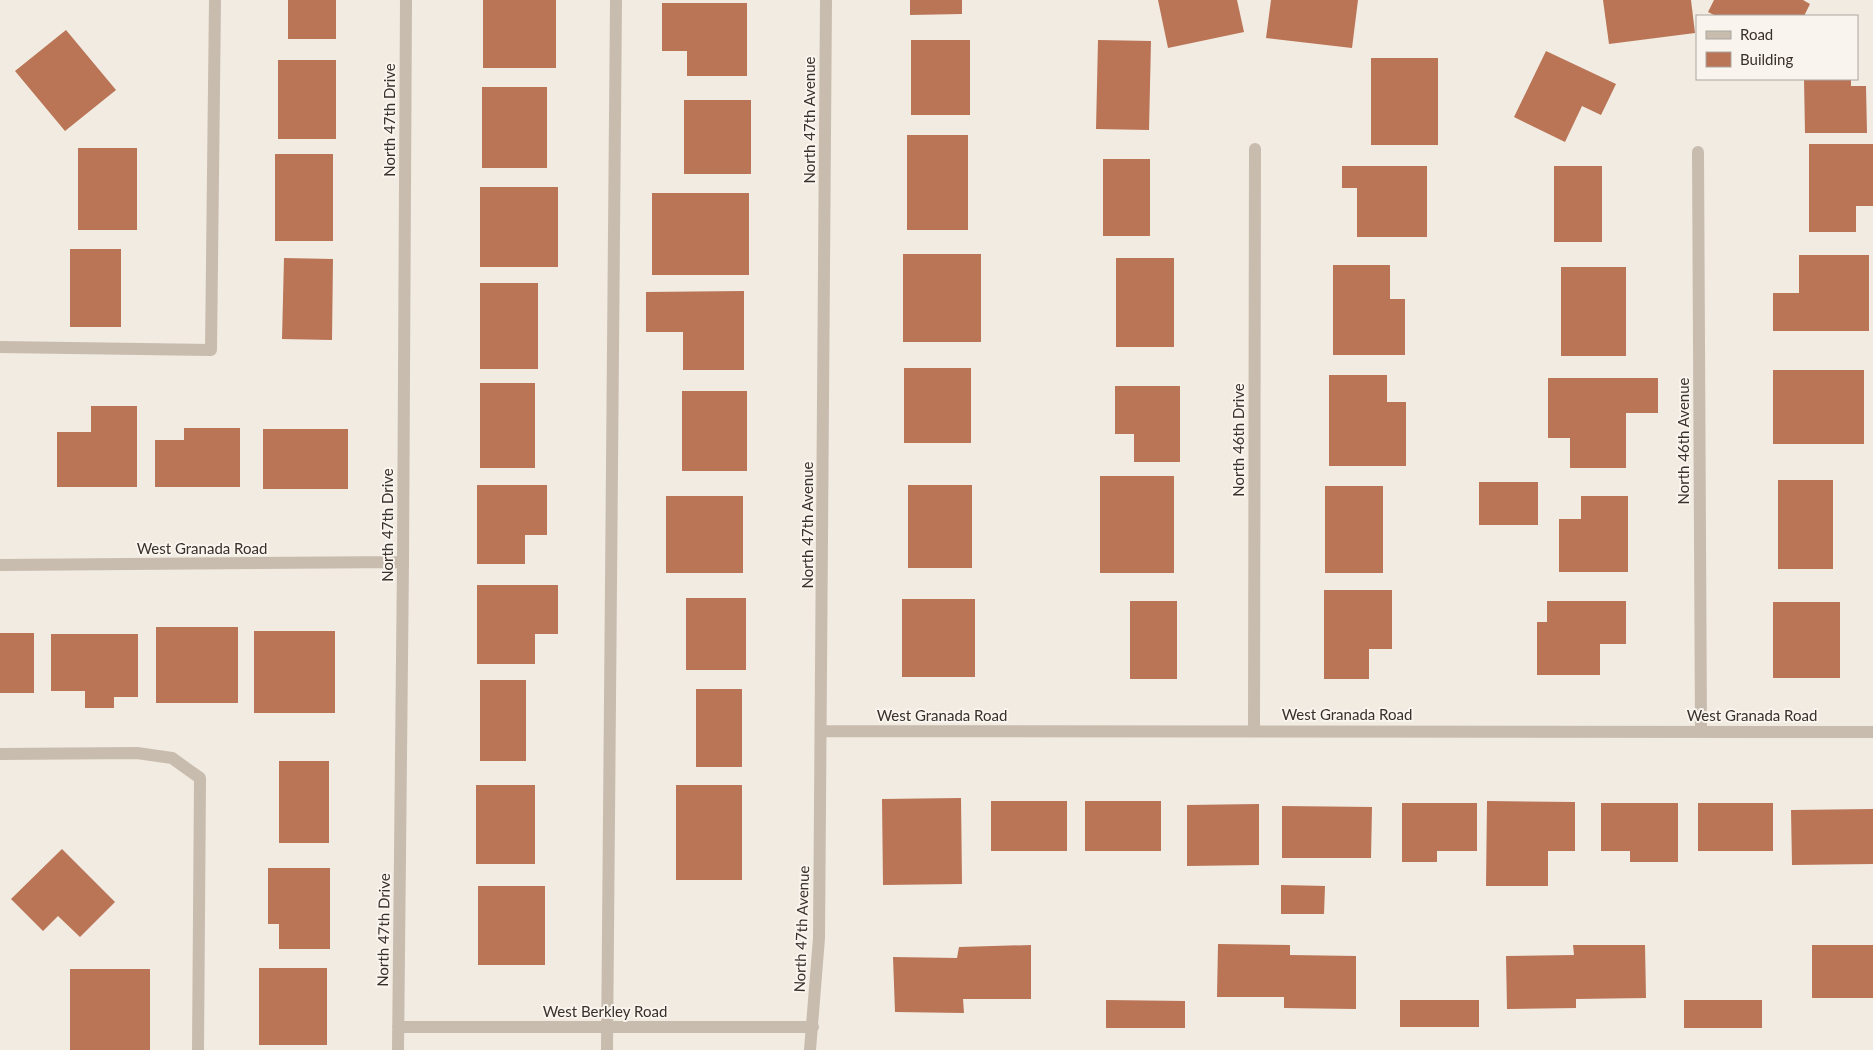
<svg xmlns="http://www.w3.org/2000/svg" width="1873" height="1050" viewBox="0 0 1873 1050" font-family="Lato,sans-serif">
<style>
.building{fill:#ba7456}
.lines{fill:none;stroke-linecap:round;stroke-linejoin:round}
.lane{stroke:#c8bcae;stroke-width:12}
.street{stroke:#c8bcae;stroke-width:12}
.labels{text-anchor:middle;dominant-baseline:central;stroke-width:4;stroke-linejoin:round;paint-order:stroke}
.street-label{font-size:15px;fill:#38302b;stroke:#f9f4ed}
</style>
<rect width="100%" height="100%" fill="#f1ebe1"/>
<path class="building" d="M288,0h48v39h-48z
M483,0h73v68h-73z
M910,0h52v14l-52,1z
M1158,0h79l7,32 -76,16z
M1271,0h87l-6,48 -86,-10z
M1603,0h88l4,33 -86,11z
M1714,0h89l7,4 -6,12h-88l-8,-4z
M662,3h85v73h-60v-25h-25z
M66,30l50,60 -51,41 -50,-60z
M911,40h59v75h-59z
M1098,40l53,1 -2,89 -53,-1z
M1546,51l70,33 -15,31 -19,-9 -17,36 -51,-25z
M1371,58h67v87h-67z
M278,60h58v79h-58z
M1804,79h47v7h15l1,47h-62z
M482,87h65v81h-65z
M684,100h67v74h-67z
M907,135h61v95h-61z
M1809,144h64v62h-17v26h-47z
M78,148h59v82h-59z
M275,154h58v87h-58z
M1103,159h47v77h-47z
M1342,166h85v71h-70v-49h-15z
M1554,166h48v76h-48z
M480,187h78v80h-78z
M652,193h97v82h-97z
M70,249h51v78h-51z
M903,254h78v88h-78z
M1799,255h70v76h-96v-38h26z
M284,258l49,1 -1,81 -50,-1z
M1116,258h58v89h-58z
M1333,265h57v34h15v56h-72z
M1561,267h65v89h-65z
M480,283h58v86h-58z
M744,291v79h-61v-38h-37v-40z
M904,368h67v75h-67z
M1773,370h91v74h-91z
M1329,375h58v27h19v64h-77z
M1548,378h110v35h-32v55h-56v-30h-22z
M480,383h55v85h-55z
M1115,386h65v76h-46v-28h-19z
M682,391h65v80h-65z
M91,406h46v81h-80v-55h34z
M184,428h56v59h-85v-47h29z
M263,429h85v60h-85z
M1100,476h74v97h-74z
M1778,480h55v89h-55z
M1479,482h59v43h-59z
M477,485h70v50h-22v29h-48z
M908,485h64v83h-64z
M1325,486h58v87h-58z
M666,496h77v77h-77z
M1581,496h47v76h-69v-53h22z
M477,585h81v49h-23v30h-58z
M1324,590h68v59h-23v30h-45z
M686,598h60v72h-60z
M902,599h73v78h-73z
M1130,601h47v78h-47z
M1547,601h79v43h-26v31h-63v-53h10z
M1773,602h67v76h-67z
M156,627h82v76h-82z
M254,631h81v82h-81z
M0,633h34v60h-34z
M51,634h87v63h-24v11h-29v-17h-34z
M480,680h46v81h-46z
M696,689h46v78h-46z
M279,761h50v82h-50z
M476,785h59v79h-59z
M676,785h66v95h-66z
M961,798l1,86 -79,1 -1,-86z
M991,801h76v50h-76z
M1085,801h76v50h-76z
M1487,801l88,1v49h-27v35h-62z
M1402,803h75v48h-40v11h-35z
M1601,803h77v59h-48v-11h-29z
M1698,803h75v48h-75z
M1259,804v61l-72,1v-61z
M1282,806l90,1 -1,51h-89z
M1873,809v55l-81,1 -1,-55z
M62,849l53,53 -35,35 -22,-21 -15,15 -32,-32z
M268,868h62v81h-51v-25h-11z
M1281,885l44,1 -1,28h-43z
M478,886h67v79h-67z
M1218,944l72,1v10l66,1v53l-72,-1v-11h-67z
M1031,945v54h-68l1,14 -69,-1 -2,-55 64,1 2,-11z
M1573,945h72l1,53 -70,1v9l-69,1 -1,-53 68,-1z
M1812,945h61v53h-61z
M259,968h68v77h-68z
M70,969h80v81h-80z
M1106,1000l79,1v27h-79z
M1400,1000h79v27h-79z
M1684,1000h78v28h-78z"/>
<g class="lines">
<path class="lane" d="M0,347l211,3 4,-350
M0,754l137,-1 35,5 28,20 -2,272
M607,1050l9,-1050"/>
<path class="street" d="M1698,152l3,579
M0,565l403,-3
M1254,730l1,-581
M822,731l1051,1
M398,1027h415
M398,1050l5,-488 3,-562
M810,1050l9,-112 7,-938"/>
</g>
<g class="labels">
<g class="street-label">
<text transform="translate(389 120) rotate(-90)">North 47th Drive</text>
<text transform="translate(809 120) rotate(-90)">North 47th Avenue</text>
<text transform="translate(1238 440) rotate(-90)">North 46th Drive</text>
<text transform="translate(1683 441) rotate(-90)">North 46th Avenue</text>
<text transform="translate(387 525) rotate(-90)">North 47th Drive</text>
<text transform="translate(807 525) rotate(-90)">North 47th Avenue</text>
<text x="202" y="548">West Granada Road</text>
<text x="1347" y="714">West Granada Road</text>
<text x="942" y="715">West Granada Road</text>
<text x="1752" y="715">West Granada Road</text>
<text transform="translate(801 929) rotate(-88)">North 47th Avenue</text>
<text transform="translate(383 930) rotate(-89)">North 47th Drive</text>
<text x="605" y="1011">West Berkley Road</text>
</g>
</g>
<rect x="1696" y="15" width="162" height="65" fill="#f9f4ed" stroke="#aca69f"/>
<rect x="1706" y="31" width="25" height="8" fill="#c8bcae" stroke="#aca69f"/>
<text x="1740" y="40" font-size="15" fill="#38302b">Road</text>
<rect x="1706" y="52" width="25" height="15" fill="#ba7456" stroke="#aca69f"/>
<text x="1740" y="65" font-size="15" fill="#38302b">Building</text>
</svg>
